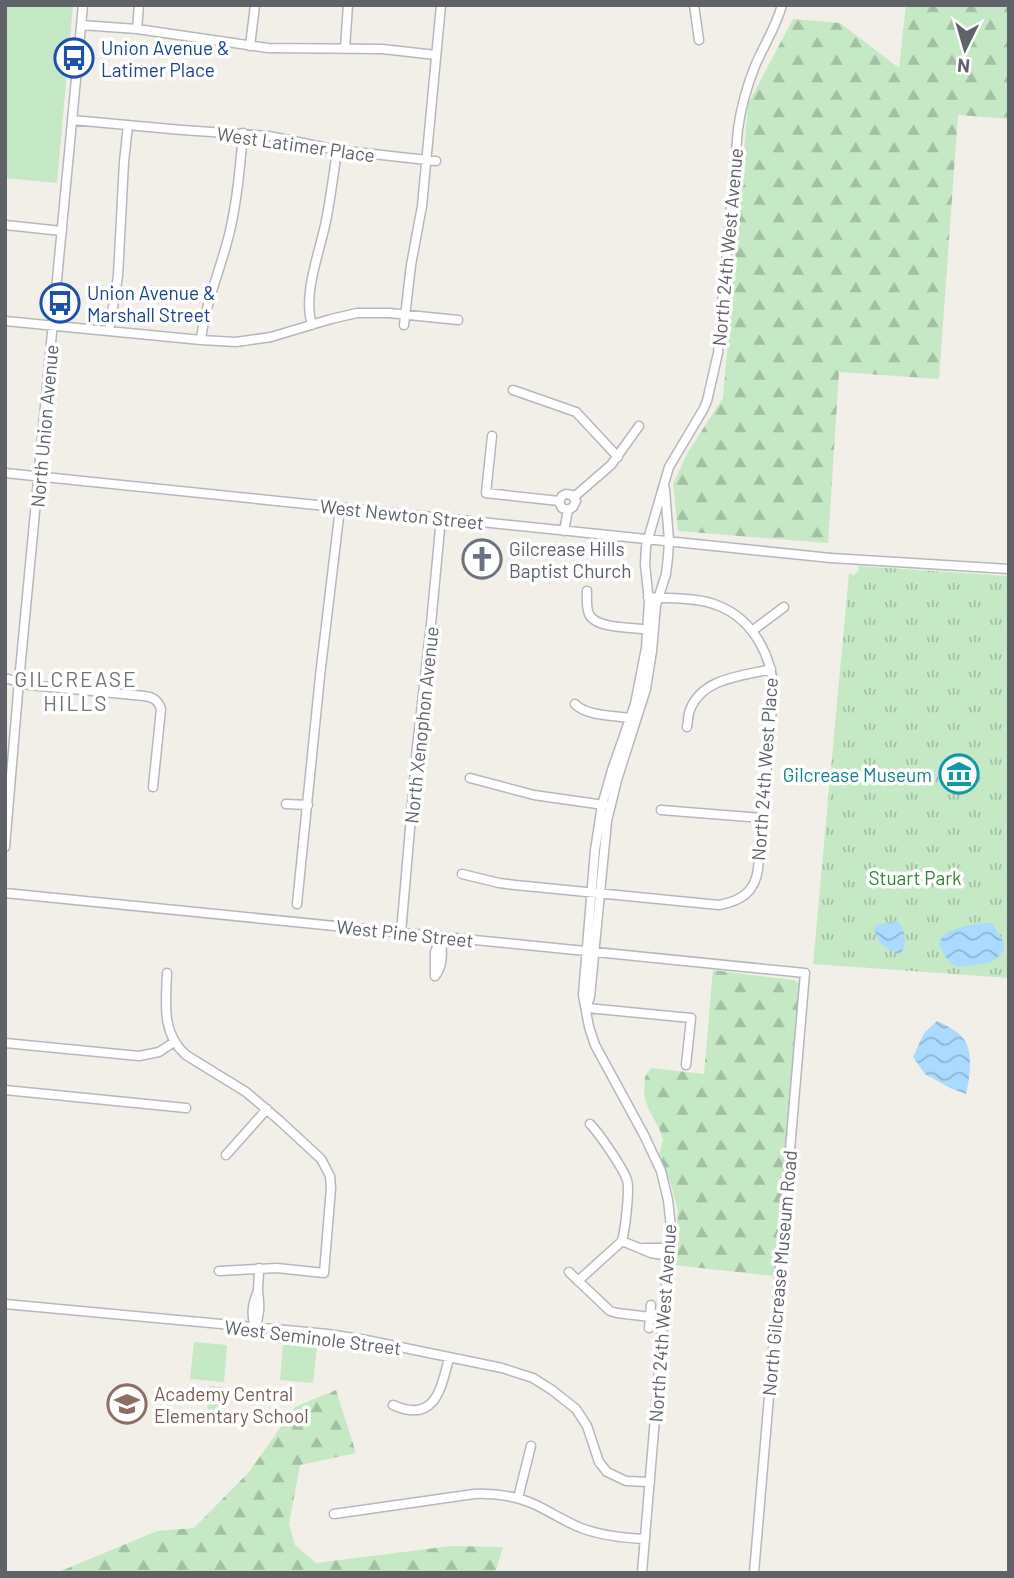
<svg xmlns="http://www.w3.org/2000/svg" width="1014" height="1578" viewBox="0 0 1014 1578" font-family="Barlow,sans-serif">
<style>
.grass{fill:#c5e8c5}
.forest{fill:url(#forest-firs)}
.park{fill:url(#park-tufts)}
.water{fill:url(#water-waves)}
.lines{fill:none;stroke-linecap:round;stroke-linejoin:round}
.minor-casing{stroke:#b5b8bc;stroke-width:11}
.minor{stroke:#fff;stroke-width:8}
.labels{text-anchor:middle;dominant-baseline:central;stroke-width:7;stroke-linejoin:round;paint-order:stroke}
.transit-label{font-size:19px;fill:#164399;stroke:#fff;text-anchor:start}
.street-label{font-size:19px;fill:#5f6368;stroke:#fff}
.worship-label{font-size:19px;fill:#5b616d;stroke:#fff;text-anchor:start}
.culture-label{font-size:19px;fill:#0d838f;stroke:#fff;text-anchor:end}
.park-label{font-size:19px;fill:#348238;stroke:#fff}
.education-label{font-size:19px;fill:#785e54;stroke:#fff;text-anchor:start}
.neighbourhood-label{font-size:21px;letter-spacing:2px;fill:#70757a;stroke:#fff}
</style>
<defs>
<pattern id="forest-firs" width="22" height="20" patternUnits="userSpaceOnUse" patternTransform="scale(1.75)"><rect width="22" height="20" fill="#c5e8c5"/><path d="M5 1l3.5 6h-7zM16 11l3.5 6h-7z" fill="#a3c0a4"/></pattern>
<pattern id="park-tufts" width="24" height="20" patternUnits="userSpaceOnUse" patternTransform="scale(1.75)"><rect width="24" height="20" fill="#c5e8c5"/><path d="M3 7l-1-3M5 7V3M7 7l1-3M15 17l-1-3M17 17v-4M19 17l1-3" fill="none" stroke="#a3c0a4"/></pattern>
<pattern id="water-waves" width="16" height="10" patternUnits="userSpaceOnUse" patternTransform="scale(1.75)"><rect width="16" height="10" fill="#aadaff"/><path d="M0 5q4-4 8 0t8 0" fill="none" stroke="#8eb4d2"/></pattern>
</defs>
<rect width="100%" height="100%" fill="#f1efe8"/>
<path class="grass" d="M5,5h68l-16,178 -52,-5z
M194,1342l33,3 -3,37 -34,-3z
M283,1343l34,3 -4,37 -33,-3z
M209,1386l15,1 -2,30 -15,-2z"/>
<path class="forest" d="M906,5h103v114l-51,-4 -19,264 -100,-7 -11,171 -150,-12 -5,-47 15,-32 35,-54 25,-294 45,-85 47,4 59,45z
M713,970l80,10 6,3 2,7 -27,286 -100,-11 4,-54 -7,-27 -12,-29 4,-15 -3,-10 -12,-22 -4,-14 1,-17 6,-9 53,6z
M336,1390l20,63 -56,12 -11,59 6,21 21,18 135,-17 52,1 -8,26h-439l101,-42 37,-3 55,-56 46,-65z"/>
<path class="park" d="M858,566l151,10v402l-196,-14 36,-391 5,2 5,-5z"/>
<path class="water" d="M898,921c7,10 11,23 2,33 -15,-5 -21,-10 -26,-25l2,-4z
M981,923h11l10,16 2,8c-5,17 -22,17 -37,19 -4,0 -7,1 -11,0 -9,-3 -13,-15 -17,-22 4,-17 28,-17 42,-21z
M937,1021c9,4 19,9 25,16 12,12 8,41 4,57l-16,-6 -25,-14 -12,-17 11,-24z"/>
<g class="lines">
<g class="minor-casing">
<path id="minor" d="M694,5l5,35
M81,25l56,4 131,19 114,1 54,6
M137,29l2,-24
M250,46l5,-41
M345,48l3,-43
M72,120l110,10 87,6 68,14 99,11
M5,225l57,6
M5,321l196,19 35,2 35,-5 60,-18 26,-6h32l69,7
M312,325c-10,-33 9,-75 15,-109 4,-22 7,-44 10,-66
M404,325l7,-60 11,-59 19,-201
M109,331l9,-55 6,-114 4,-37
M201,340c4,-36 19,-69 28,-105 8,-33 11,-67 14,-102
M513,390l63,22 42,45
M492,436l-6,57 73,8
M5,473l826,85 178,11
M574,497l37,-32 28,-39
M564,531l4,-21 5,-3 3,-6 -4,-6 -6,-1 -4,2 -3,6 3,6 6,2
M587,591c0,7 -1,16 2,23 7,16 49,13 64,16
M752,631l32,-24
M5,678l24,7 115,11c9,1 14,4 17,13l-8,78
M575,704c12,13 43,11 61,15
M687,727c1,-6 1,-12 3,-17 12,-32 52,-34 81,-41
M470,778l64,17 70,10
M286,804l22,1
M661,810l101,8
M5,847l14,-166 64,-676
M462,874l37,9 16,2 204,20c22,-4 36,-13 39,-36l15,-174c1,-36 -19,-75 -54,-89 -21,-9 -48,-7 -71,-9
M5,893l800,80 -51,600
M297,904l23,-228 20,-168
M401,933l16,-186 14,-123 10,-106
M167,973c-1,30 -6,60 19,82l60,37 34,29 41,38 9,17 1,12 -7,85 -47,-5 -58,3
M435,976c9,-11 7,-26 6,-40
M435,976v-24l5,-13
M587,1005l3,-8 17,-176 10,-41 29,-91 6,-38 4,-46 10,-31 2,-17 1,-16 -4,-52
M587,1008l104,10 -5,47
M5,1043l134,13 20,-4 15,-10
M5,1090l181,18
M226,1155l41,-46
M622,1241l29,12 18,3
M643,1248h27
M569,1272l41,39 7,2 33,4
M578,1281l44,-40c3,-11 8,-51 5,-61 -4,-12 -28,-47 -37,-56
M5,1304l323,30 38,6 136,28 31,10 19,12 24,19 11,17 12,36 8,10 19,9 24,1
M255,1328c5,-13 5,-23 3,-36 0,-7 1,-16 1,-24
M255,1328c-4,-14 -3,-24 3,-37
M649,1328l2,-23
M393,1405c42,19 48,-16 56,-47
M518,1498l13,-52
M334,1514l140,-20c22,-1 44,2 64,12 14,7 28,16 43,22 21,8 42,10 64,11
M642,1573l29,-346 -3,-27 -7,-29 -17,-36 -49,-90 -6,-18 -6,-32 12,-145 7,-45 10,-35 23,-66 11,-56 3,-47 -4,-36 1,-19 23,-79 34,-57 4,-9 11,-48 20,-224c3,-22 9,-43 17,-63 9,-21 21,-39 27,-61"/>
</g>
<use href="#minor" class="minor"/>
</g>
<defs>
<g id="bus-ring" transform="scale(2.0125)"><circle r="9.5" fill="#fff" stroke="#1a4fb4" stroke-width="1.5"/><path d="M-5-6H5V4H4V6H2V4H-2V6H-4V4H-5ZM-3.5-4V0h7V-4ZM-3.5 1.2v1.5H-2V1.2ZM2 1.2v1.5H3.5V1.2Z" fill="#1a4fb4"/></g>
<g id="church-ring" transform="scale(2.0125)"><circle r="9.5" fill="#fff" stroke="#6b7280" stroke-width="1.5"/><path d="M-1.2-6h2.4v3.5h3.3v2.4h-3.3V6h-2.4V-.1h-3.3v-2.4h3.3Z" fill="#6b7280"/></g>
<g id="museum-ring" transform="scale(2.0125)"><circle r="9.5" fill="#fff" stroke="#0f9aa8" stroke-width="1.5"/><path d="M0-6L6-3V-2H-6V-3ZM-5-1h2V3h-2ZM-1-1h2V3h-2ZM3-1h2V3H3ZM-6 4H6V6H-6Z" fill="#0f9aa8"/></g>
<g id="school-ring" transform="scale(2.0125)"><circle r="9.5" fill="#fff" stroke="#8d6e63" stroke-width="1.5"/><path d="M0-5L7-2L0 1L-7-2ZM-4 1L0 2.5L4 1V4Q0 6-4 4Z" fill="#8d6e63"/></g>
</defs>
<g fill-rule="evenodd">
<use href="#bus-ring" x="74" y="58"/>
<use href="#bus-ring" x="60" y="303"/>
<use href="#church-ring" x="482" y="559"/>
<use href="#museum-ring" x="959" y="774"/>
<use href="#school-ring" x="127" y="1404"/>
</g>
<g class="labels">
<g class="transit-label">
<text x="101" y="47">Union Avenue &amp;<tspan x="101" dy="22">Latimer Place</tspan></text>
<text x="87" y="292">Union Avenue &amp;<tspan x="87" dy="22">Marshall Street</tspan></text>
</g>
<g class="street-label">
<text transform="translate(296 144) rotate(8)">West Latimer Place</text>
<text transform="translate(727 247) rotate(-85)">North 24th West Avenue</text>
<text transform="translate(44 426) rotate(-85)">North Union Avenue</text>
<text transform="translate(402 514) rotate(6)">West Newton Street</text>
<text transform="translate(421 725) rotate(-84)">North Xenophon Avenue</text>
<text transform="translate(764 769) rotate(-86)">North 24th West Place</text>
<text transform="translate(405 933) rotate(6)">West Pine Street</text>
<text transform="translate(779 1273) rotate(-85)">North Gilcrease Museum Road</text>
<text transform="translate(662 1323) rotate(-86)">North 24th West Avenue</text>
<text transform="translate(313 1337) rotate(7)">West Seminole Street</text>
</g>
<g class="worship-label">
<text x="509" y="548">Gilcrease Hills<tspan x="509" dy="22">Baptist Church</tspan></text>
</g>
<g class="culture-label">
<text x="932" y="774">Gilcrease Museum</text>
</g>
<g class="park-label">
<text x="915" y="877">Stuart Park</text>
</g>
<g class="education-label">
<text x="154" y="1393">Academy Central<tspan x="154" dy="22">Elementary School</tspan></text>
</g>
<g class="neighbourhood-label">
<text x="76" y="678">GILCREASE<tspan x="76" dy="24">HILLS</tspan></text>
</g>
</g>
<rect width="1014" height="1578" fill="none" stroke="#5f6368" stroke-width="14"/>
<g transform="translate(965 49) rotate(185)" stroke="#ffffff" stroke-width="5" paint-order="stroke">
<path d="M0-5L12 26L0 18L-12 26Z" fill="#5f6368"/>
<text y="-10" font-size="19" font-weight="bold" text-anchor="middle" fill="#5f6368">N</text>
</g>
</svg>
